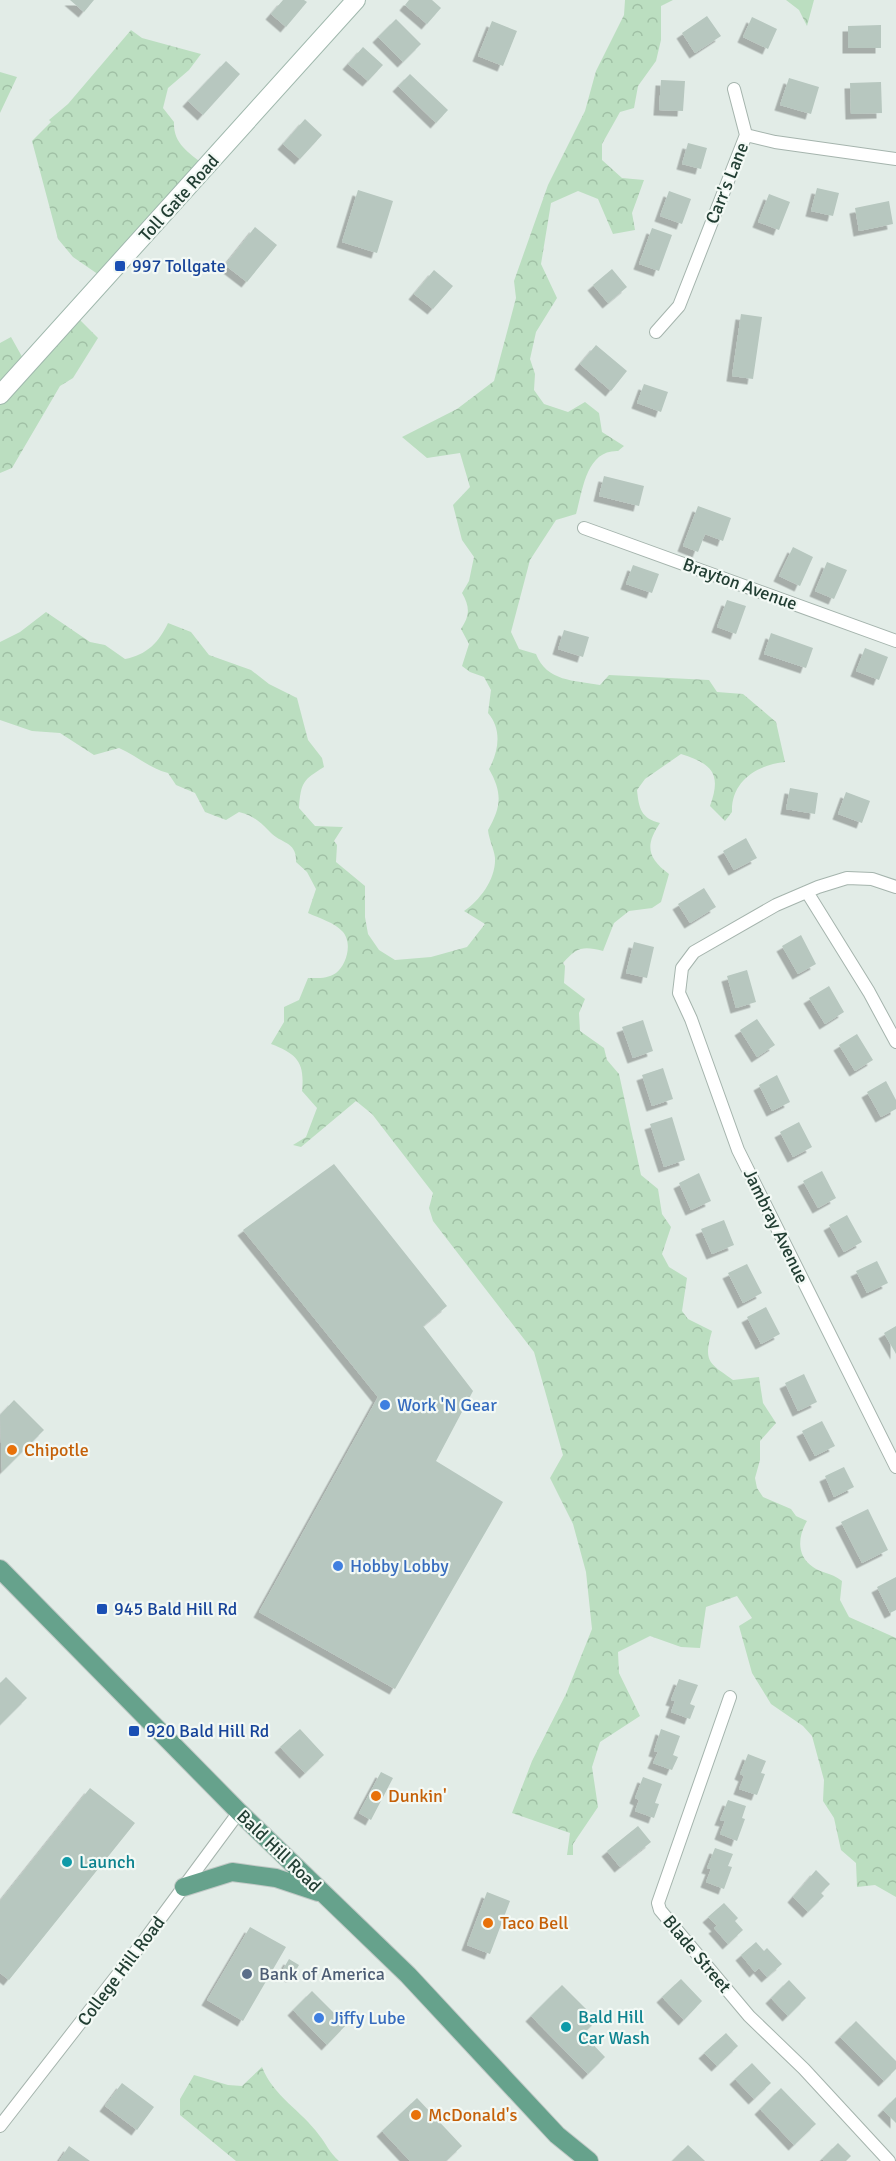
<svg xmlns="http://www.w3.org/2000/svg" width="896" height="2161" viewBox="0 0 896 2161" font-family="Signika,sans-serif">
<style>
.forest{fill:url(#forest-crowns)}
.building{fill:#b7c7bf;filter:url(#shadow)}
.lines{fill:none;stroke-linecap:round;stroke-linejoin:round}
.street-casing{stroke:#a5b4ad;stroke-width:14}
.secondary-casing{stroke:#a0b8ad;stroke-width:20}
.primary-casing{stroke:#c1c9c6;stroke-width:20}
.street{stroke:#fff;stroke-width:12}
.secondary{stroke:#fff;stroke-width:18}
.primary{stroke:#66a28c;stroke-width:18}
.transit-dot{fill:#1a4fb4;stroke:#f3f9f5;stroke-width:2}
.shop-dot{fill:#3f7fe0;stroke:#f3f9f5;stroke-width:2}
.food-dot{fill:#e8710a;stroke:#f3f9f5;stroke-width:2}
.culture-dot{fill:#0f9aa8;stroke:#f3f9f5;stroke-width:2}
.service-dot{fill:#5c6f8a;stroke:#f3f9f5;stroke-width:2}
.labels{text-anchor:middle;dominant-baseline:central;stroke-width:4.5;stroke-linejoin:round;paint-order:stroke}
.street-label{font-size:18px;fill:#223e33;stroke:#f3f9f5}
.transit-label{font-size:18px;fill:#164399;stroke:#f3f9f5;text-anchor:start}
.shop-label{font-size:18px;fill:#366cbe;stroke:#f3f9f5;text-anchor:start}
.food-label{font-size:18px;fill:#c56008;stroke:#f3f9f5;text-anchor:start}
.culture-label{font-size:18px;fill:#0d838f;stroke:#f3f9f5;text-anchor:start}
.service-label{font-size:18px;fill:#4e5e75;stroke:#f3f9f5;text-anchor:start}
</style>
<defs>
<pattern id="forest-crowns" width="20" height="18" patternUnits="userSpaceOnUse" patternTransform="scale(1.5)"><rect width="20" height="18" fill="#bbdec0"/><path d="M2 6a3 3 0 1 1 6 0M12 15a3 3 0 1 1 6 0" fill="none" stroke="#a0c0a5"/></pattern>
<filter id="shadow"><feDropShadow dx="-5.5" dy="5.5" stdDeviation="0" flood-color="#0004"/></filter>
</defs>
<rect width="100%" height="100%" fill="#e2ece7"/>
<path class="forest" d="M625,0h48l-12,6v34l-5,21 -18,25 -4,22 -14,4 -18,32v16l20,18 22,2 -12,33 3,17 -22,4 -15,-35 -20,-8 -27,12 -10,61 16,34 -21,34 -6,27 5,15 -1,16 10,14 24,8 17,-10 14,11 3,19 22,14 -6,5c-32,-1 -35,39 -42,63l-20,6 -26,40 -19,72 8,17 17,5c11,28 38,26 64,31l9,-10 100,5 8,12 26,2 33,28 9,40c-29,3 -54,20 -53,50l-7,9 -15,-15c12,-33 2,-42 -29,-52l-36,25 -8,11c2,19 4,28 23,33 -15,22 -13,35 9,51l-8,28 -9,6 -23,3 -15,12 -11,28c-20,-5 -26,-4 -40,12l2,3 -1,17 21,16 -6,14 1,18 24,17 3,12 12,14 22,101 17,14 4,25 9,13 -9,27 7,13 18,11 -5,33 6,8 24,12c-9,31 -3,32 21,49l26,-3 4,26 13,20 -16,18v19l-5,18 2,10 6,9 28,12 5,7 11,5c-9,15 -11,35 6,46 8,6 17,5 29,14l-2,19 9,17 47,21v259l-21,-12 -18,2 -1,-24 -15,-13 -7,-32 -11,-17 1,-21 -12,-44 -9,-10 -32,-22 -19,-31 -13,-47 13,-8 -15,-22 -31,11 -6,41 -19,-1 -31,-11 -32,16 1,21 21,43 -40,26 -8,25 6,40 -25,37v11h-6l3,-22 -58,-20 20,-52 34,-67 26,-65 -6,-57 -13,-48 -23,-46 13,-23 -29,-103 -101,-131 -4,-13 4,-15 -61,-79 -16,-13 -55,46 -8,-2 13,-8 11,-29 -15,-17c3,-29 -5,-37 -31,-47l13,-22v-15l15,-7 9,-22c10,0 19,1 28,-5 11,-9 17,-31 6,-42 -7,-8 -23,-13 -34,-18l8,-24 -9,-17 -11,-10c1,-21 -15,-18 -26,-30 -11,-11 -16,-16 -31,-20l-13,8 -21,-8 -10,-19 -19,-8 -8,-12c-19,-5 -31,-17 -49,-25l-25,7 -34,-22 -28,-2 -32,-11v-78l20,-10 26,-20 44,30 15,3 20,14c22,-4 34,-17 43,-36l23,9 18,23 42,15 18,14 28,14 11,42 14,18 2,9c-21,13 -23,15 -25,41l16,18 28,1 -9,14 3,4 -1,17 29,24v31l3,17 11,16 16,10 36,-3 36,-10 18,-23 -21,-13c16,-11 32,-32 31,-53 -1,-9 -6,-18 -7,-28 14,-24 14,-38 1,-61 10,-18 13,-40 -1,-56l3,-23 -7,-13 -14,-5 -8,-6 7,-22 -8,-15c9,-14 9,-22 1,-36l7,-12 5,-24 -12,-17 -9,-35 17,-18 -10,-34 -33,5 -25,-21 55,-28 37,-28 22,-83 -2,-17 34,-96 37,-74 11,-40 28,-56z
M786,0h28l-7,26 -8,-16z
M131,30l11,8 59,16 -12,16 -21,18 -5,20 11,14c-1,21 14,30 29,42l-101,113 -29,-20 -15,-18 -26,-98 19,-19 -2,-2 19,-16z
M0,72l17,5 -17,36z
M72,312l26,26 -25,40 -13,8 -48,82 -12,5v-130l11,-6 14,25z
M262,2067c11,29 40,44 57,68 8,10 10,17 20,26h-103l-56,-46v-16l14,-24 34,10 14,1z"/>
<path class="building" d="M70,0h24l-10,12z
M283,0h21l3,2 -21,25 -15,-13z
M409,0h23l9,8 -14,16 -22,-19z
M707,16l14,20 -26,17 -13,-20z
M752,17l25,12 -9,20 -25,-12z
M396,19l25,25 -18,18 -25,-25z
M492,21l25,10 -14,35 -25,-10z
M881,25v23h-33v-22z
M363,47l20,18 -15,16 -20,-17z
M226,61l14,13 -37,41 -15,-14z
M410,74l38,36 -12,13 -38,-37z
M789,78l30,9 -8,27 -31,-9z
M661,80l24,1 -2,30 -24,-1z
M881,82l1,31 -31,1 -1,-31z
M305,119l17,16 -22,24 -17,-15z
M688,143l19,5 -6,21 -19,-5z
M817,188l22,5 -6,23 -22,-5z
M358,190l35,11 -16,52 -35,-11z
M669,191l22,8 -9,25 -22,-8z
M769,194l21,8 -11,28 -21,-8z
M889,201l4,23 -34,7 -4,-23z
M255,227l22,18 -30,37 -22,-17z
M652,228l20,7 -13,36 -20,-7z
M612,269l15,18 -19,16 -15,-18z
M434,270l19,16 -20,23 -19,-15z
M741,314l21,3 -9,62 -21,-3z
M596,345l31,26 -16,20 -31,-27z
M644,384l24,8 -7,20 -24,-9z
M604,476l40,10 -5,20 -40,-10z
M698,506l33,12 -8,23 -18,-7 -7,18 -15,-6z
M793,547l20,10 -13,29 -21,-10z
M827,562l20,8 -13,29 -19,-8z
M633,565l26,9 -7,19 -26,-9z
M727,600l19,6 -10,28 -19,-7z
M564,630l25,7 -6,20 -25,-8z
M771,633l42,15 -7,20 -42,-14z
M865,648l23,9 -9,23 -23,-9z
M790,788l28,5 -3,21 -29,-5z
M846,792l24,9 -8,22 -24,-9z
M746,838l11,20 -23,12 -11,-19z
M704,888l12,19 -26,16 -12,-19z
M801,935l15,29 -18,10 -16,-28z
M634,942l20,5 -7,31 -21,-5z
M747,970l9,32 -20,6 -9,-32z
M829,986l15,26 -19,12 -16,-26z
M757,1019l18,26 -18,12 -17,-27z
M643,1020l10,31 -20,7 -11,-31z
M857,1034l16,26 -18,11 -16,-26z
M663,1068l10,31 -21,7 -10,-31z
M777,1075l13,27 -18,9 -13,-26z
M886,1081l10,19v9l-15,8 -14,-25z
M672,1117l13,43 -21,7 -14,-43z
M799,1122l13,25 -19,10 -13,-25z
M334,1164l113,142 -24,20 50,65 -37,70 67,41 -108,187 -136,-77 119,-215 -135,-167z
M822,1171l14,27 -18,10 -15,-27z
M699,1173l12,28 -20,9 -12,-27z
M847,1215l15,27 -18,10 -15,-27z
M724,1220l10,25 -22,9 -11,-25z
M877,1261l11,22 -21,10 -11,-22z
M747,1264l15,29 -19,10 -15,-30z
M766,1307l14,27 -19,10 -14,-27z
M896,1326v28l-12,-21z
M804,1374l13,28 -19,9 -13,-28z
M14,1400l30,30 -42,42 -2,-57z
M822,1421l13,25 -20,10 -13,-25z
M844,1467l10,20 -20,10 -9,-21z
M868,1509l20,41 -26,13 -21,-41z
M896,1577v33l-6,3 -13,-26z
M6,1677l21,21 -27,27v-42z
M679,1679l19,6 -8,19 5,2 -5,13 -19,-7 4,-11 -4,-1z
M300,1729l24,26 -19,18 -25,-26z
M661,1729l19,7 -7,19 5,2 -6,13 -19,-7 5,-11 -4,-1z
M748,1754l18,7 -5,12 4,1 -8,21 -18,-6 5,-13 -4,-2z
M381,1772l12,6 -22,42 -12,-7z
M643,1777l19,7 -7,19 4,1 -5,14 -19,-7 4,-11 -4,-2z
M90,1788l45,35 -126,157 -9,-7v-72z
M728,1800l18,6 -4,12 3,1 -8,22 -17,-7 5,-13 -5,-1z
M638,1826l13,16 -31,25 -13,-16z
M715,1848l18,6 -5,12 4,1 -8,22 -18,-7 5,-13 -4,-1z
M816,1870l14,14 -9,9 3,3 -16,16 -15,-15z
M487,1892l23,9 -20,53 -23,-9z
M724,1903l14,15 -3,3 8,9 -15,14 -14,-16 3,-2 -9,-9z
M250,1927l36,20 -43,74 -36,-21z
M756,1942l8,9 3,-3 15,16 -15,13 -8,-9 -4,4 -14,-17z
M289,1959l10,6 -7,12 -10,-6z
M681,1979l21,22 -18,19 -22,-23z
M789,1980l17,18 -18,18 -17,-18z
M562,1985l35,35 -14,14 22,23 -17,17 -57,-58z
M312,1991l34,34 -19,20 -34,-35z
M856,2021l40,40v8l-12,12 -44,-44z
M726,2033l12,13 -21,20 -13,-13z
M752,2063l19,20 -17,16 -19,-20z
M122,2083l32,24 -17,23 -32,-24z
M781,2088l35,36 -22,21 -34,-36z
M896,2097v26l-13,-13z
M417,2098l45,48 -16,15h-36l-28,-30z
M838,2143l13,13 -5,5h-22l-2,-2z
M688,2145l17,16h-33z
M69,2146l21,15h-31z"/>
<g class="lines">
<g class="street-casing">
<path id="street" d="M734,89l12,46
M746,135l29,7 121,17
M656,332l23,-26 67,-171
M584,528l312,113
M896,887l-24,-8 -25,-1 -29,9 -42,18 -82,47 -12,16 -3,25 12,26 47,131 158,317
M807,892l62,100 27,50
M730,1697l-72,206 2,7 89,106 55,53 85,92
M0,2126l143,-184 96,-130"/>
</g>
<g class="secondary-casing">
<path id="secondary" d="M0,395l356,-395"/>
</g>
<g class="primary-casing">
<path id="primary" d="M0,1569l239,243 169,163 149,160 32,26
M184,1887l48,-15 44,6 42,14"/>
</g>
<use href="#street" class="street"/>
<use href="#secondary" class="secondary"/>
<use href="#primary" class="primary"/>
</g>
<g class="transit-dot">
<rect x="114" y="260" width="12" height="12" rx="3"/>
<rect x="96" y="1603" width="12" height="12" rx="3"/>
<rect x="128" y="1725" width="12" height="12" rx="3"/>
</g>
<g class="shop-dot">
<circle cx="385" cy="1405" r="6"/>
<circle cx="338" cy="1566" r="6"/>
<circle cx="319" cy="2018" r="6"/>
</g>
<g class="food-dot">
<circle cx="12" cy="1450" r="6"/>
<circle cx="376" cy="1796" r="6"/>
<circle cx="488" cy="1923" r="6"/>
<circle cx="416" cy="2115" r="6"/>
</g>
<g class="culture-dot">
<circle cx="67" cy="1862" r="6"/>
<circle cx="566" cy="2027" r="6"/>
</g>
<circle class="service-dot" cx="247" cy="1974" r="6"/>
<g class="labels">
<g class="street-label">
<text transform="translate(727 183) rotate(-68)">Carr's Lane</text>
<text transform="translate(179 198) rotate(-48)">Toll Gate Road</text>
<text transform="translate(740 584) rotate(20)">Brayton Avenue</text>
<text transform="translate(776 1226) rotate(64)">Jambray Avenue</text>
<text transform="translate(279 1851) rotate(44)">Bald Hill Road</text>
<text transform="translate(697 1954) rotate(50)">Blade Street</text>
<text transform="translate(121 1971) rotate(-53)">College Hill Road</text>
</g>
<g class="transit-label">
<text x="132" y="266">997 Tollgate</text>
<text x="114" y="1609">945 Bald Hill Rd</text>
<text x="146" y="1731">920 Bald Hill Rd</text>
</g>
<g class="shop-label">
<text x="397" y="1405">Work 'N Gear</text>
<text x="350" y="1566">Hobby Lobby</text>
<text x="331" y="2018">Jiffy Lube</text>
</g>
<g class="food-label">
<text x="24" y="1450">Chipotle</text>
<text x="388" y="1796">Dunkin'</text>
<text x="500" y="1923">Taco Bell</text>
<text x="428" y="2115">McDonald's</text>
</g>
<g class="culture-label">
<text x="79" y="1862">Launch</text>
<text x="578" y="2017">Bald Hill<tspan x="578" dy="21">Car Wash</tspan></text>
</g>
<g class="service-label">
<text x="259" y="1974">Bank of America</text>
</g>
</g>
</svg>
